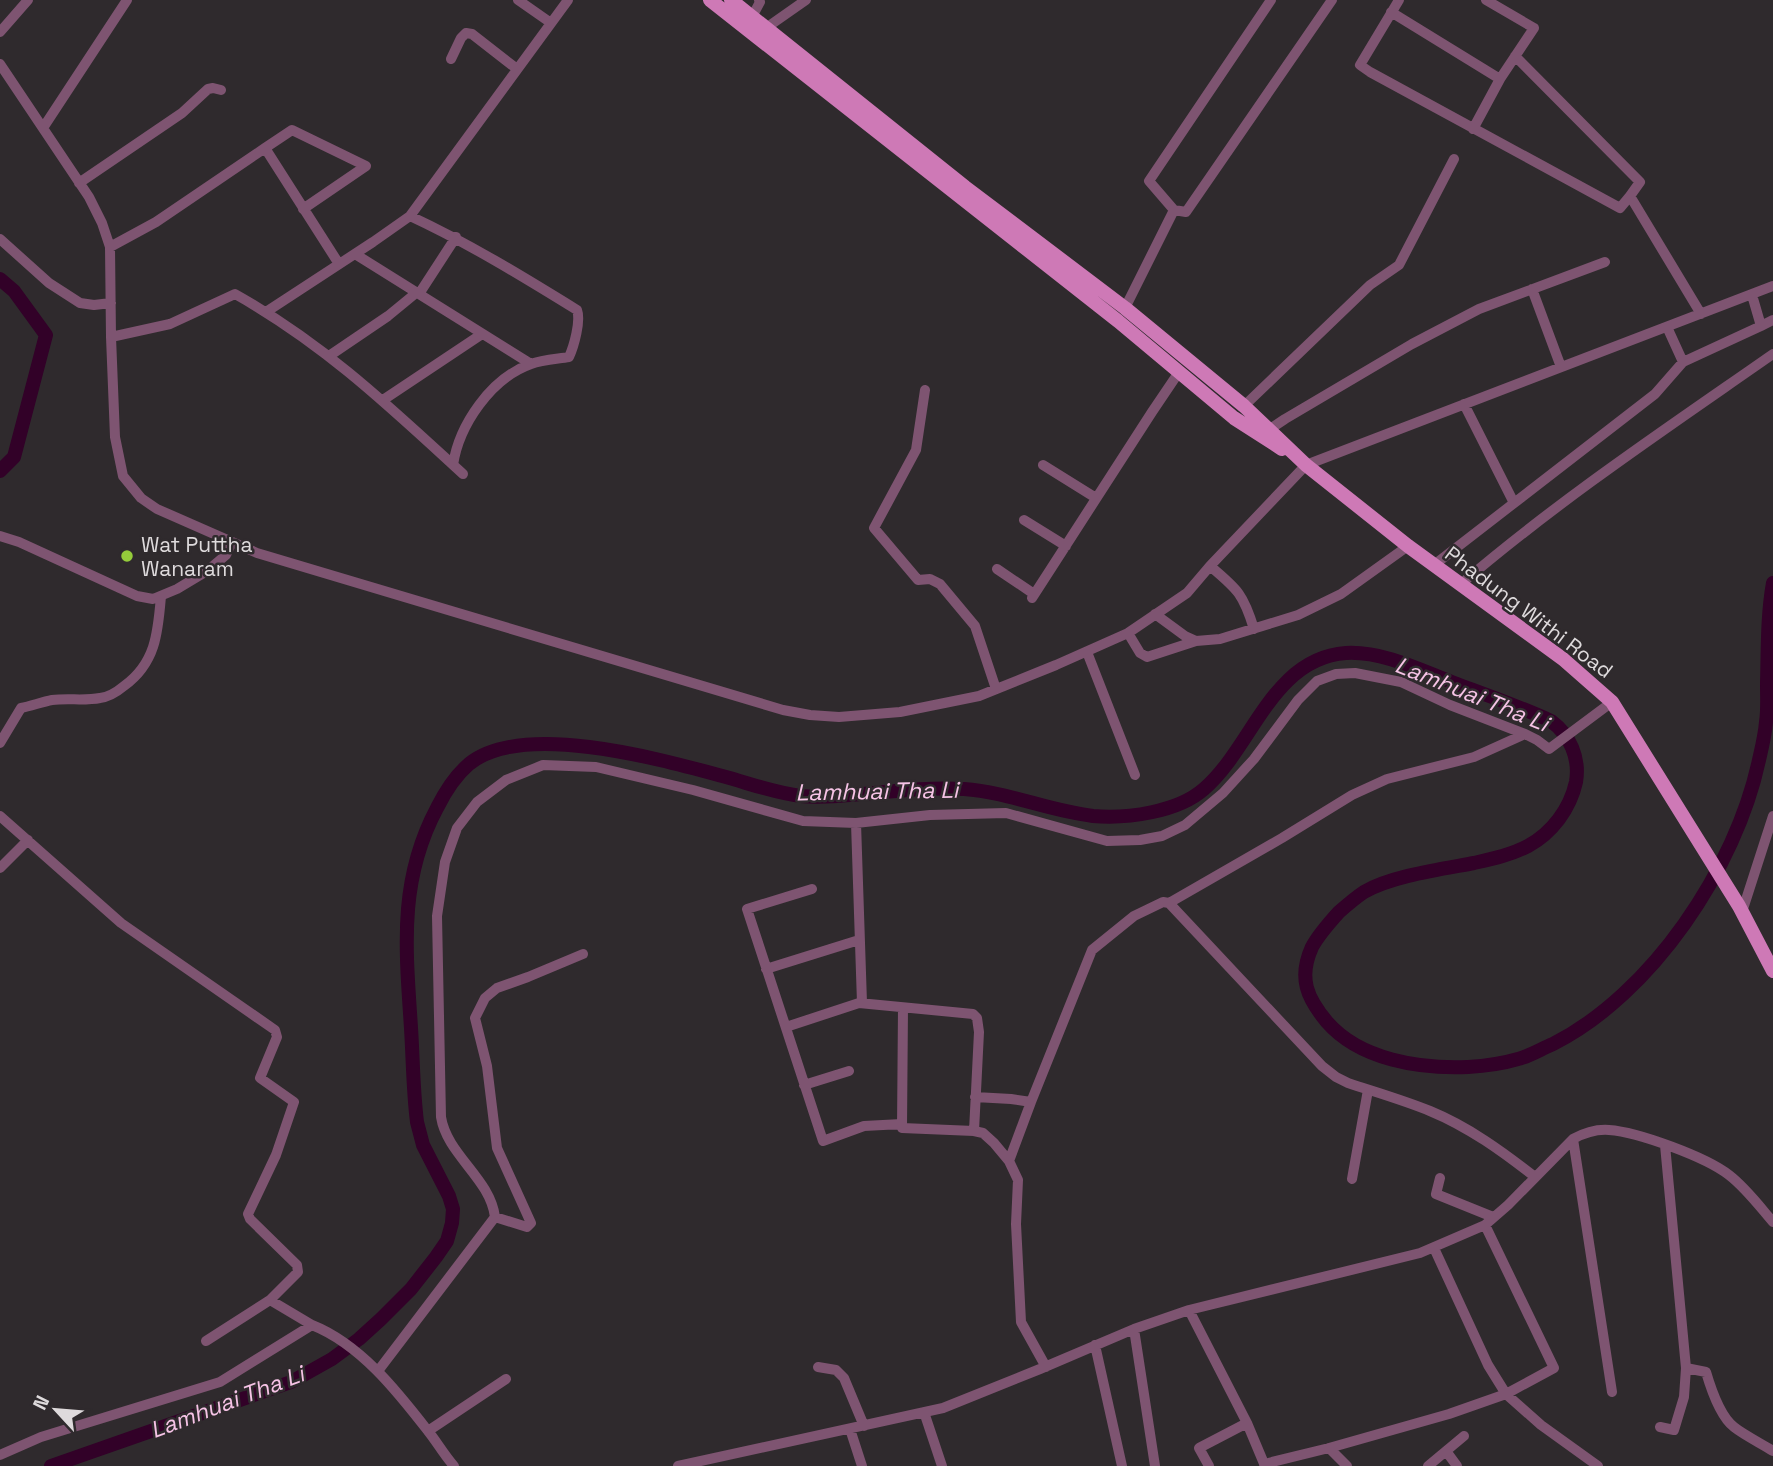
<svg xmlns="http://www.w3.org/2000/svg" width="1773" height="1466" viewBox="0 0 1773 1466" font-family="'Space Grotesk',sans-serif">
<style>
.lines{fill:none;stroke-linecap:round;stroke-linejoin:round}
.river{stroke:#320128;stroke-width:14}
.minor{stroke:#7e5471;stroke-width:10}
.major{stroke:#ce79b6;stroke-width:14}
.poi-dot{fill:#95cc3b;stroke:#2f2a2d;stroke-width:2.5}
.labels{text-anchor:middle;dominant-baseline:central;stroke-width:5;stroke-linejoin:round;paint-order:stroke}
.poi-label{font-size:21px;fill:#dedadc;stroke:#2f2a2d;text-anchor:start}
.street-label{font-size:21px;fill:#dedadc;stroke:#2f2a2d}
.water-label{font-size:23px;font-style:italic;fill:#f6c3e6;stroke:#2f2a2d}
</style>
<rect width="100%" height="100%" fill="#2f2a2d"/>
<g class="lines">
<path class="river" d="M0,279l14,12 32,44 -32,122 -14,14
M51,1466l240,-84 41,-23 27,-20 22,-20 30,-30 25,-32 11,-16 5,-18 1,-14 -4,-13 -26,-51 -6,-23c-4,-32 -4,-63 -6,-94 -5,-78 -13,-147 26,-220 8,-16 18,-32 32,-44 54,-44 194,-4 257,13 25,7 49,16 75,19 21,2 41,0 62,-2 33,-3 67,-7 101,-5 44,3 85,22 129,27 34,3 85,-4 111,-27 48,-41 68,-131 142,-136 38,-2 76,18 111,31 32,12 64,23 94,37 19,14 29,37 25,61 -6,27 -24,51 -48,64 -17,9 -36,13 -54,17 -32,6 -83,13 -110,29 -9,6 -17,13 -25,20 -10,11 -20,22 -27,35 -14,31 -5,51 15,75 33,38 93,47 141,45 17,-1 33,-3 50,-8 12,-3 23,-10 35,-15 99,-50 183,-176 206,-284 3,-13 6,-25 7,-38 2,-12 1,-25 1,-38 1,-34 0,-67 6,-101"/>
<path class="minor" d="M518,0l33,23
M1399,0l-39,65 10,7 250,136 10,-12
M1391,12l109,67
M752,17l8,-15 -1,-2
M766,28l40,-28
M0,32l28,-32
M1515,56l125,126 -10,14 71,118
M451,59l10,-21 5,-5 6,1 45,35
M0,64l89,133 13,26 8,24 1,90 4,100 8,39 18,22 16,11 100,44 526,157 27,5 29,2 61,-5 79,-16 77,-31 72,-32 59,-40 23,-27 96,-101 467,-179
M43,128l84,-128
M1473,129l27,-50 34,-51 -48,-28
M265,148l27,-18 74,36 -63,43
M79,183l103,-70 26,-24 5,-1 8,2
M1174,210l-25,-29 122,-181
M410,216c58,27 112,60 167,94 4,11 -3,36 -8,47 -12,2 -27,3 -38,7 -40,14 -72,61 -78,101
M0,239l49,44 31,20 14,2 17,-2
M110,247l46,-25 109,-74 74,116
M355,254l176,110
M1532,289l29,78
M419,294l37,-57
M1752,295l9,31 12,-6
M1125,308l49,-98 12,2 146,-212
M266,312l107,-70 37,-26 158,-216
M1667,327l16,35
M111,337l59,-13 65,-30c89,50 154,112 228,180
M329,356l59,-40 28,-23
M925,390l-9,60 -42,78 44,52 12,-1 10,5 35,42 21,63
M383,400l99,-66
M1464,404l50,99
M1244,406l126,-121 29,-20 55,-106
M1270,429l15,-10 127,-75 67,-35 126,-47
M1043,465l53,33
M1024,520l42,26
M0,536l19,6 118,54 16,3 24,-10 30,-18 19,-16 6,-13
M1434,565l221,-171 28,-32 78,-36
M1210,566c27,23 33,27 44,63
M997,569l37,25
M1461,584c98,-84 206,-156 312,-230
M1032,598l120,-186 27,-40
M1155,614l30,22 11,5 24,-2 78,-24 43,-21 67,-48
M1128,633l12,20 7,4 49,-16
M1087,652l48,123
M0,743l21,-35c10,-2 21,-6 31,-8 16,-2 33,1 48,-2 9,-1 18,-7 24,-12 32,-23 34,-54 37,-90
M0,816l121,107 154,107 2,7 -17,41 34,24 -18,53 -28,59 2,5 47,46 1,7 -28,28 -64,41
M856,823l6,180
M0,868l28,-28
M812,889l-65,20 76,232 41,-15 38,-2
M1742,912l31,-96
M766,969l93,-29
M903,1008l-1,120 72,3 9,2 11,10 15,18 9,19 -2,44 5,98 25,45
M786,1027l73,-24 114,11 4,4 2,14 -5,99
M804,1085l45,-14
M975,1097l36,2 20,3
M1573,1139l39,253
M1009,1161l22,-59 61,-152 42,-34 29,-14 6,1
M1535,1177c-32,-25 -66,-50 -105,-66 -27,-11 -55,-19 -82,-28l-12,-6 -14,-11 -153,-163 113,-65 70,-43 35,-16 87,-22 51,-23 12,6 12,9 63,-47
M1440,1178l-4,16 57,23
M1352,1179l16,-89
M495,1217c-5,-39 -48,-62 -54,-100l-4,-201 8,-54 12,-34 20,-26 29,-22 37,-15 53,2 97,23 110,31 53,2 74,-8 76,-2 101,28 33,-1 22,-4 23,-11 38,-32 31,-34 44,-59 19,-19 19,-7 19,-1 46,9 49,23 75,29
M1434,1248l54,117 18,29 35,31 57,41
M270,1300l42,25
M1189,1310l58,113 18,43
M1134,1329l21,137
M1095,1345l27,121
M818,1367l18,3 8,8 20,48
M1686,1368l20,4c5,17 15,45 28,55 10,8 28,17 39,24
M378,1371l117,-154 32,10 4,-4 -34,-75 -10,-82 -12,-48 10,-20 12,-10 31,-11 55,-23
M924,1412l18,54
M1660,1427l14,3 10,-33 2,-29 -21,-223
M850,1429l12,37
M428,1431l78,-52
M1329,1448l18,18
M1446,1451l11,15
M0,1455l41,-18 179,-55 92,-57c48,19 85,66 116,106 9,11 16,24 26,35
M1264,1464l65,-16 120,-34 57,-20 48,-26 -69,-143
M678,1466l265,-58 97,-39 94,-40 55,-19 231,-57 65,-28 23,-20 65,-66c11,-6 23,-10 36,-9 29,2 97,27 120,45 17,13 31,32 44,47
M1209,1466l-10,-18 48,-25
M1428,1466l36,-30"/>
<path class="major" d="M710,0l408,321 116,97 48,31
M731,0l234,187 160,121 119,98 62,59 102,81 155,113 49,43 127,204 34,65"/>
</g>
<circle class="poi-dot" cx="127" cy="556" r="7"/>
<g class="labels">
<g class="poi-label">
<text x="141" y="544">Wat Puttha<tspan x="141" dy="24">Wanaram</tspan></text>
</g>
<g class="street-label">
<text transform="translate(1529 612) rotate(37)">Phadung Withi Road</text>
</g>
<g class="water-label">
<text transform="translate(1472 694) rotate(22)">Lamhuai Tha Li</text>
<text transform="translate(877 791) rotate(-1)">Lamhuai Tha Li</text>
<text transform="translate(227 1402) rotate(-21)">Lamhuai Tha Li</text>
</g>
</g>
<g transform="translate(56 1410) rotate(296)" stroke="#2f2a2d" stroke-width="5" paint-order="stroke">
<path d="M0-5L12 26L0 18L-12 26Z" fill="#dedadc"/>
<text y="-10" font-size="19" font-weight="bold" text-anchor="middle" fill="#dedadc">N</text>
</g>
</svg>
